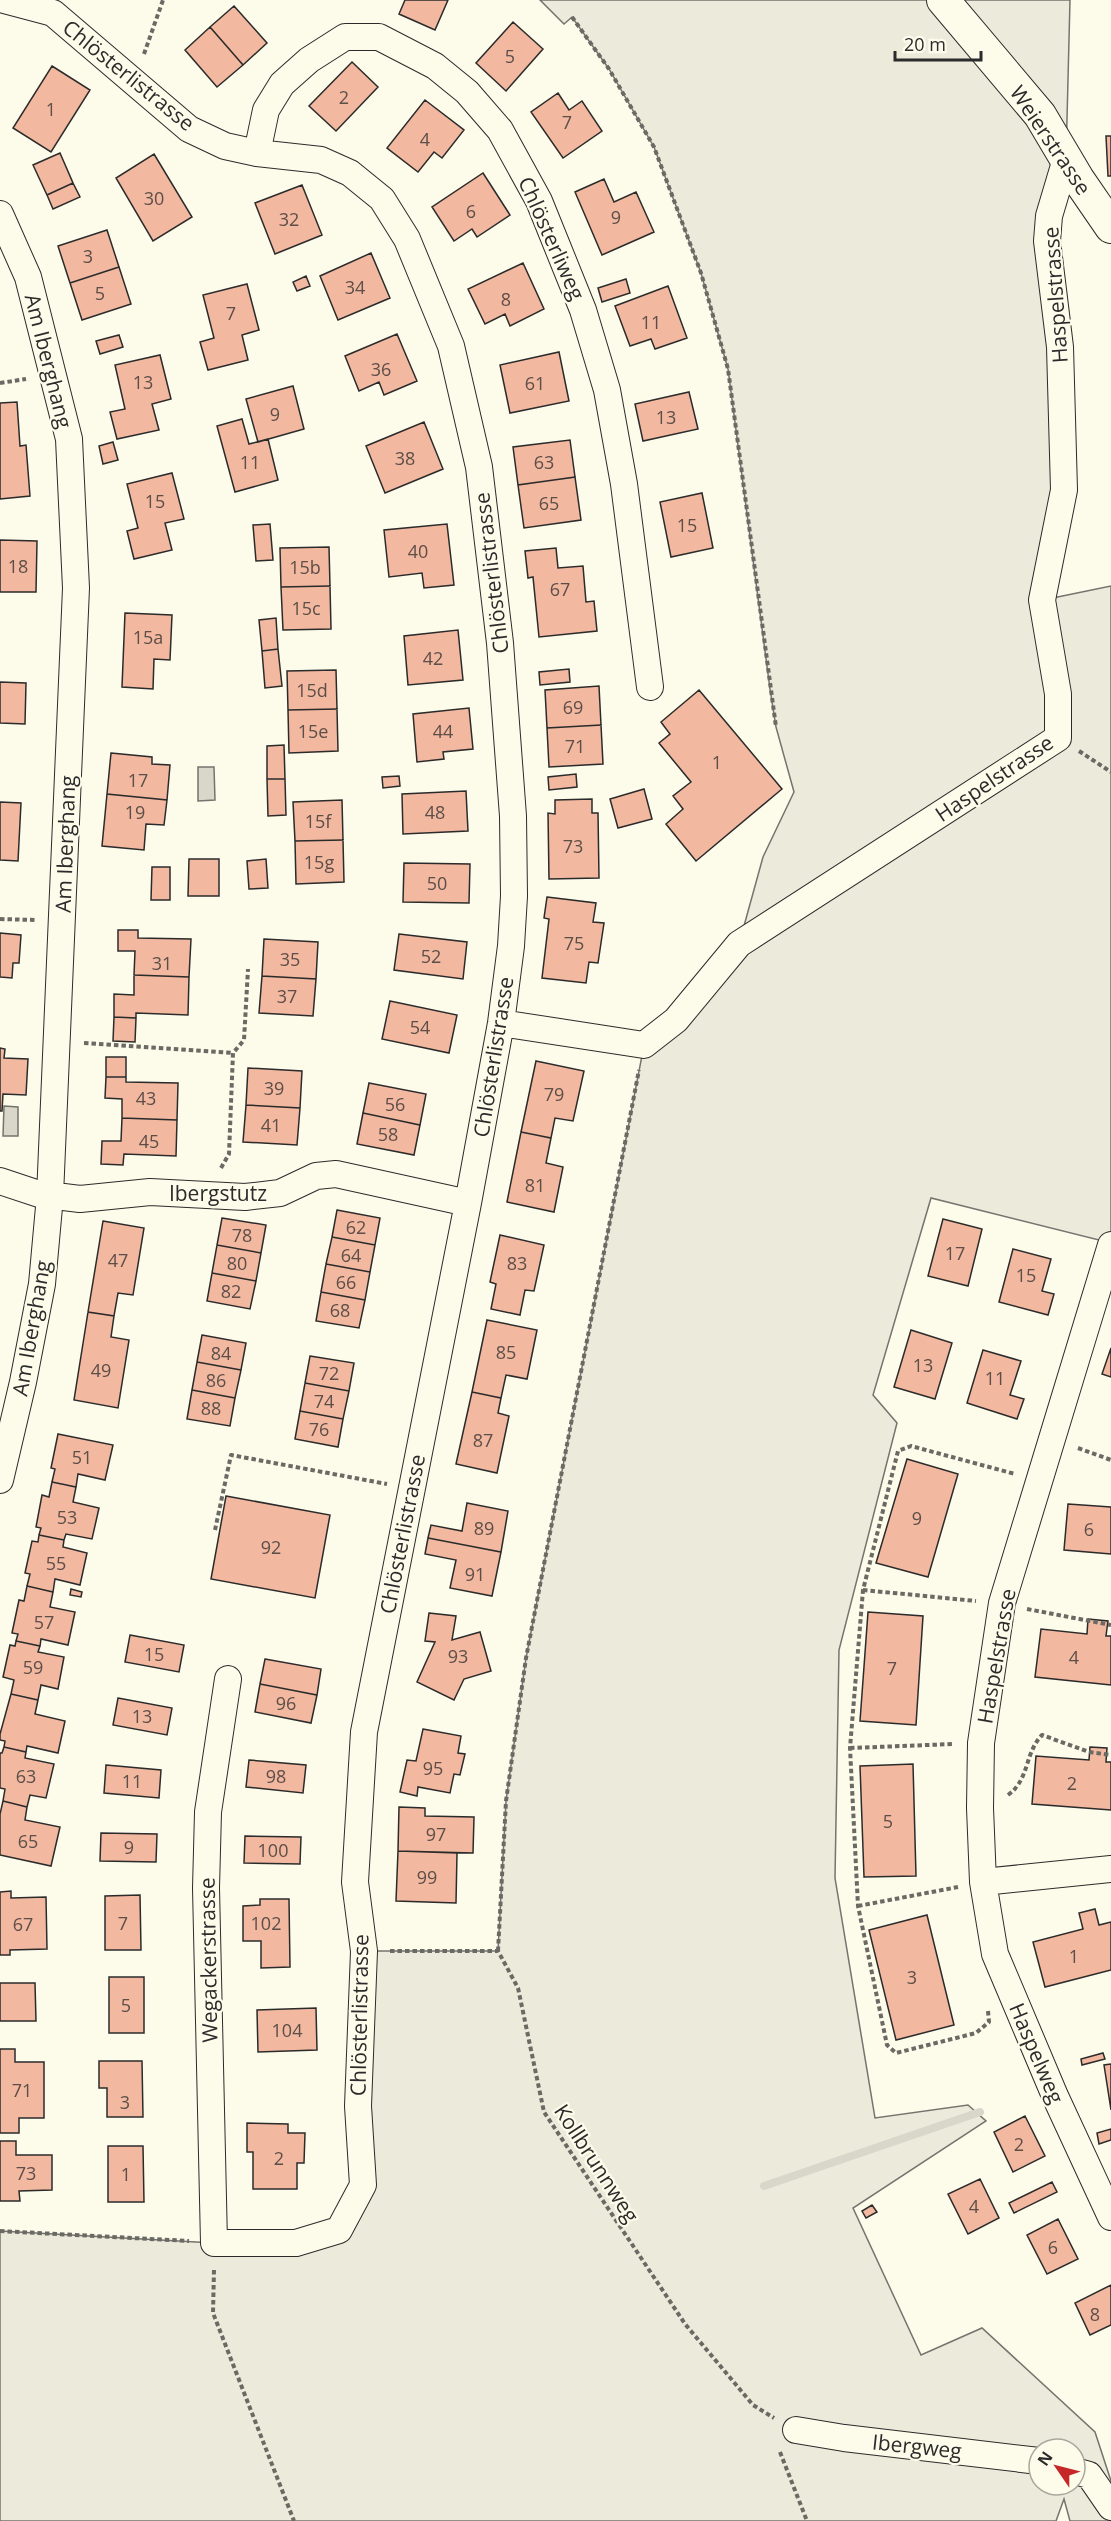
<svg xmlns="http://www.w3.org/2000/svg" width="1111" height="2521" viewBox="0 0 1111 2521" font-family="'Open Sans',sans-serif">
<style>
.green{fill:#ecebdb;stroke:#74746e;stroke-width:1.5;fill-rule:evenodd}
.water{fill:#d8d7c9;stroke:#74746e;stroke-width:1.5}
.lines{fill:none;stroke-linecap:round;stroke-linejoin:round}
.stream{stroke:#d8d7c9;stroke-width:8}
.building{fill:#f2b8a0;stroke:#2b2b2b;stroke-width:1.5}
.minor-casing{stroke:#2b2b2b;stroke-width:28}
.tertiary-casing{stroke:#2b2b2b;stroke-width:34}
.path{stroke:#6a6964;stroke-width:4;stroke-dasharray:4.5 3;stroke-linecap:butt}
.minor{stroke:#fdfbea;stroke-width:26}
.tertiary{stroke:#fdfbea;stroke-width:32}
.labels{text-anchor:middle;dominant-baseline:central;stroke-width:4.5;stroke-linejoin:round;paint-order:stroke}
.number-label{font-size:18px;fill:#5d4e48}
.street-label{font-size:21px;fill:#2b2b2b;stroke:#fdfbea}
</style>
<rect width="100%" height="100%" fill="#fdfbea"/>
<path class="green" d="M540,0h530l-4,159 -17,57 15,274 -21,110 68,-14v657l-180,-45 -58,197 24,28 -58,227 -4,228 40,240 93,-13 18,16 -133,87 68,147 61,-27 113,104 16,49v40h-41l-6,-22 -8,22h-1056v-290l214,12 125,-13 24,-45 1,-234h134l8,-150 20,-143 118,-613 95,-101 24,-87 31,-65 -18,-65 -6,-38 -42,-320 -27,-96 -47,-126 -45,-78 -37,-52 -8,7zM1039,2449h36v36h-36z"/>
<path class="water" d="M198,767h16l1,33 -17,1z
M4,1106l14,1v29h-15z"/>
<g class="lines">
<path class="stream" d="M764,2186l216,-74"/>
</g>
<path class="building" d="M405,0h43l-13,30 -36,-16z
M234,6l33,37 -24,22 -33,-38z
M513,22l30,27 -37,42 -30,-28z
M210,27l33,38 -26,22 -32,-37z
M352,62l26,25 -42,44 -27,-25z
M52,66l38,24 -39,62 -38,-24z
M558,93l11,17 13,-9 20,30 -39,27 -32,-46z
M425,100l39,30 -22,28 -8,-6 -16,20 -31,-24z
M1106,136h5v40h-3z
M60,153l13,30 -26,12 -14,-30z
M154,154l38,63 -39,24 -37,-63z
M483,173l27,42 -33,22 -5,-8 -18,12 -22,-34z
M604,179l10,23 22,-10 18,40 -52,23 -27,-63z
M73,183l7,14 -27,12 -6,-14z
M302,185l20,50 -47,19 -20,-51z
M107,230l12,37 -49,16 -12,-37z
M371,253l19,45 -52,22 -18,-44z
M523,263l21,46 -34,17 -5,-12 -20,10 -17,-35z
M119,267l12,37 -49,16 -12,-37z
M306,276l4,10 -13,5 -4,-9z
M626,279l4,14 -28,9 -4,-14z
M247,284l12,46 -17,5 6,25 -40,10 -8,-28 14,-4 -11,-43z
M668,286l19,52 -32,11 -4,-10 -21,7 -15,-40z
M397,334l20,47 -33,14 -5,-13 -20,9 -14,-35z
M119,335l4,12 -23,7 -4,-13z
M559,352l10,49 -59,12 -10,-48z
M160,355l11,44 -19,5 7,26 -42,9 -7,-27 15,-3 -10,-44z
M293,386l11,43 -46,13 -12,-43z
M689,392l9,37 -55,12 -8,-37z
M17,402l3,44 6,-1 4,51 -30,3v-96z
M242,419l7,25 19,-5 10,41 -43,12 -18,-66z
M424,422l19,47 -58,24 -19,-47z
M570,440l5,37 -57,8 -5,-38z
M113,442l5,18 -15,4 -4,-18z
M172,473l12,46 -19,4 7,27 -38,9 -7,-28 11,-3 -11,-44z
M575,477l6,43 -57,8 -6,-43z
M702,493l11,55 -42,9 -11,-55z
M270,524l3,36 -17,1 -3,-36z
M447,524l7,61 -30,3 -2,-15 -33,4 -5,-47z
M0,540l37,1 -1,51h-36z
M329,547l1,39 -49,1 -1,-39z
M556,548l2,20 25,-2 3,36 8,-1 3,30 -58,6 -6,-60 -5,1 -3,-27z
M330,586l1,43 -48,1 -2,-43z
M125,613l47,2 -2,45 -16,-1 -1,30 -31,-2z
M276,618l2,31 -16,2 -3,-31z
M458,630l5,50 -55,5 -4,-49z
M278,649l4,37 -17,2 -3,-37z
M569,669l1,13 -30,3 -1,-13z
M336,670l1,39 -49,1 -1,-39z
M0,682l26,1 -1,41 -25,-1z
M599,686l2,39 -54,3 -2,-38z
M699,690l83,99 -86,72 -30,-37 17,-15 -10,-13 18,-14 -32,-39 11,-9 -9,-12z
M469,708l4,41 -30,3 1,7 -27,3 -4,-48z
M337,709l1,42 -49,2 -1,-43z
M601,725l2,39 -54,3 -2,-39z
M284,745l1,34h-18v-33z
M111,753l41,4v7l18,1 -3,35 -60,-6z
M576,774l1,13 -28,3 -1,-13z
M399,776l1,10 -17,2 -1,-11z
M267,779h18l1,36 -18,1z
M644,789l8,30 -34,9 -8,-29z
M466,791l2,40 -65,3 -1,-40z
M107,794l60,6 -3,25 -18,-1 -2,26 -42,-4z
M592,799v14h6l1,65 -50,1 -1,-66 7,1v-14z
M342,800l1,40 -48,1 -2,-39z
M0,802l21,1 -3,58 -18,-1z
M343,840l1,42 -48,2 -1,-43z
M189,859h30v37h-31z
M266,859l2,29 -19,1 -2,-28z
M404,863l66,1 -1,39 -66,-1z
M152,867h18v33h-19z
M547,897l49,6 -3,19 11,1 -6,40 -9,-1 -3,21 -44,-5 7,-59 -5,-1z
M118,930h20v8l53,1 -2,38 -55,-2 1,-24h-17z
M0,933l21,2 -2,28h-6l-1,15 -12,-1z
M399,934l68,8 -4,37 -69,-9z
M264,939l54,3 -2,37 -54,-3z
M134,975l55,2 -1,38 -52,-2v5l-22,-1v-23l20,1z
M262,976l54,3 -3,37 -54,-3z
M390,1001l67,14 -8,38 -67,-14z
M114,1017l22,1 -1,24 -22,-1z
M0,1048l5,1 -1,9 24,1 -2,36 -23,-1 -1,17h-2z
M106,1057h20v20h-20z
M536,1061l48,10 -11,50 -18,-3 -4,20 -30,-6z
M248,1068l54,3 -2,37 -54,-3z
M106,1077h20v5l52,1 -1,37 -55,-2v-19l-17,-1z
M369,1083l57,11 -6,31 -57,-12z
M246,1105l54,3 -3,37 -54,-3z
M363,1113l57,12 -6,30 -57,-11z
M122,1118l55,2 -1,36 -52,-2 -1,11 -22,-1 1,-23h19z
M521,1132l30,6 -5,25 17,4 -9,45 -47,-10z
M337,1210l43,8 -5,27 -43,-8z
M222,1218l44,7 -5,28 -44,-8z
M943,1219l39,10 -14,57 -40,-10z
M103,1221l41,7 -11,67 -15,-2 -4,23 -26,-4z
M500,1235l44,10 -10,46 -9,-1 -5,25 -29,-6 5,-25 -6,-2z
M332,1237l43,8 -5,27 -44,-8z
M217,1245l44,8 -5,28 -44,-8z
M1013,1249l38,10 -9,32 12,3 -6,21 -49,-13z
M326,1264l44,8 -5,28 -44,-8z
M212,1273l44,8 -6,28 -43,-8z
M321,1292l44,8 -6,28 -43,-7z
M88,1312l26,4 -3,21 18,3 -11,68 -44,-8z
M487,1320l50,10 -10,49 -21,-4 -5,23 -29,-6z
M911,1330l41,13 -17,56 -41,-12z
M202,1335l44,8 -5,27 -44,-8z
M1111,1348v29l-9,-3z
M983,1350l38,11 -11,34 14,4 -7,20 -50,-16z
M310,1356l44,7 -5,28 -44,-8z
M197,1362l44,8 -6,28 -43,-8z
M305,1383l44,8 -6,28 -43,-8z
M192,1390l43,8 -5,28 -43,-7z
M472,1392l29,6 -3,15 11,3 -12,57 -41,-9z
M300,1411l43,8 -5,28 -43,-8z
M58,1434l55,11 -8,35 -27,-6 -2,13 -24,-5 3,-13 -4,-1z
M907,1459l51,15 -30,103 -52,-14z
M52,1482l24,5 -3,15 26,6 -7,31 -26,-5 -2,6 -25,-5 2,-7 -5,-1 6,-32 7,2z
M226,1496l104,19 -15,83 -104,-19z
M467,1503l41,8 -7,41 -73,-14 3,-13 31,6z
M1068,1504l43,3v47l-47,-4z
M39,1535l25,5 -1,7 24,6 -7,32 -25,-6 -2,13 -26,-6 3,-12 -5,-1 7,-32 6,1z
M428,1538l73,14 -9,44 -42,-8 6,-28 -31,-6z
M27,1586l26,6 -3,15 25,5 -7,33 -27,-6 -1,7 -24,-5 2,-7 -6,-1 7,-33 5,1z
M71,1589l11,3 -1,5 -11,-2z
M868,1612l55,4 -7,109 -56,-4z
M429,1613l27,3 -4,24 28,-8 11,39 -27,8 -10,21 -37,-18 18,-40 -10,-1z
M1088,1619l20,2 -2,15h5v49l-76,-8 6,-48 46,5z
M130,1635l54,10 -5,27 -54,-10z
M16,1641l24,5 -2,6 26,5 -6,32 -17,-4 -3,15 -27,-6 3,-14 -11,-3 7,-32 5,1z
M265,1659l56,10 -4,26 -57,-11z
M260,1684l57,11 -6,28 -56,-11z
M11,1694l27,6 -3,14 30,7 -7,32 -31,-7 -1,6 -22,-5 1,-6 -5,-1v-6z
M118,1698l54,10 -5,27 -54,-10z
M423,1729l38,7 -3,17 7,1 -5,21 -6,-1 -4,19 -32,-6 -1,9 -17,-4 7,-32 9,1z
M4,1747l22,5 -1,6 29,6 -8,34 -16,-3 -3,12 -24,-6 2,-12 -5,-1v-35h2z
M1090,1747l17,1 -1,14h5v48l-79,-6 4,-48 53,4z
M249,1760l57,5 -3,28 -57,-6z
M913,1764l3,112 -52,1 -4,-111z
M106,1765l55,5 -2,28 -55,-5z
M3,1801l24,6 -2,13 35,7 -9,39 -51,-11v-41z
M399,1807l26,1v8l49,1 -1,36 -75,-2z
M101,1833l56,1 -1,28 -56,-1z
M245,1836l56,1 -1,27 -56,-1z
M398,1851l59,2 -1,50 -60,-2z
M11,1891v7l35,-1 1,52 -37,1v5h-10v-63z
M140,1895l1,55h-36v-54z
M260,1899h29l1,68 -29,1v-27h-18v-35l17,-1z
M1095,1909l4,16 12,-3v48l-66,17 -12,-45 50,-13 -4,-16z
M927,1915l27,110 -58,15 -27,-110z
M109,1977h35v56h-35z
M0,1983h35l1,38h-36z
M316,2008l1,42 -59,2 -1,-42z
M0,2049h15v13h29v56h-25v15h-19z
M1103,2053l2,6 -23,6 -1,-6z
M99,2061h43l1,56h-36v-29h-8z
M1111,2064v46l-7,-45z
M1025,2116l20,40 -32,16 -19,-40z
M247,2123l41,1v9h17l-1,30h-7v26h-44v-37h-6z
M1111,2129v11l-12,4 -2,-11z
M0,2141h16v14h36v35l-33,1 1,10h-20z
M108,2146h35l1,56h-36z
M980,2179l19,39 -31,16 -20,-40z
M1052,2182l5,10 -43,21 -5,-10z
M872,2205l5,7 -11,6 -4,-7z
M1058,2219l20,40 -31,15 -20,-39z
M1111,2285v40l-21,10 -15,-32z"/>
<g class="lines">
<g class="minor-casing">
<path id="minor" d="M4,0l49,13 136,116 36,17 32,7 64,7 29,13 32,26 25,40 44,107 28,121 21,176 13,173 1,80 -3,50 -10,77 -33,180 -104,529 -9,150 9,69 -6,155 5,79 -24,45 -43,13h-82l-8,-355 2,-76 20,-133
M257,153l9,-43 16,-26 27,-24 36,-23h34l56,29 32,26 33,38 39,71 44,109 24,80 17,94 26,203
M0,214l28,63 41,162 7,149 -26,608 -8,88 -19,98 -23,98
M501,1023l143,22 32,-25 63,-76 319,-206v-44l-16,-94 22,-110 -4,-143 -13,-106 2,-25 17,-57
M0,1181l39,13 41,5 70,-7 95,5 35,-4 36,-17 20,-2 132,29
M1111,1245l-109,358 -21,140 -1,65 3,74 12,72 60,142 56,121
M983,1882l128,-13
M796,2430l48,8 195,23
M1075,2471l14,4 22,32"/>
</g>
<g class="tertiary-casing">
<path id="tertiary" d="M943,0l97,115 38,64 33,48"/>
</g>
<path class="path" d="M572,17l37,52 45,78 47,126 27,96 48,358
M144,54l19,-54
M0,383l26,-4
M1079,751l32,21
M0,919l35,1
M84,1043l149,10
M221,1168l8,-14 4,-101 11,-13 4,-71
M1078,1448l33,12
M215,1530l16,-75 156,29
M863,1590l113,11
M1027,1609l84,16
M850,1748l104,-4
M1008,1795c22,-16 16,-41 34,-60l47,17 22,3
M858,1906l100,-19
M390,1951h108l20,37 26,124 141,212 68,81 21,13
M498,1951l8,-150 20,-143 113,-588
M988,2011l1,11 -13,11 -80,20 -9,-8 -29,-139 -8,-158 13,-158 35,-139 13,-5 104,28
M0,2231l189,10
M214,2270l-1,43 81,208
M780,2452l27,69"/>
<use href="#minor" class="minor"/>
<use href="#tertiary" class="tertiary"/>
</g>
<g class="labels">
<g class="number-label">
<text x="510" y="56">5</text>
<text x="344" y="97">2</text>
<text x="51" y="109">1</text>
<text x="567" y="122">7</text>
<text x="425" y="139">4</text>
<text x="154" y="198">30</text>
<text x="471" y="211">6</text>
<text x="616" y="217">9</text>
<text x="289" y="219">32</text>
<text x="88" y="256">3</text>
<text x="355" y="287">34</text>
<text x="100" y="293">5</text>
<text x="506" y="299">8</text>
<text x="231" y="313">7</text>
<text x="651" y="322">11</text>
<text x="381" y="369">36</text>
<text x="143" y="382">13</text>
<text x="535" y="383">61</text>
<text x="275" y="414">9</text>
<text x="666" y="417">13</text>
<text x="405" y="458">38</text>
<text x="250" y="462">11</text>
<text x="544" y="462">63</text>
<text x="155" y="501">15</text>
<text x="549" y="503">65</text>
<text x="687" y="525">15</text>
<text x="418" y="551">40</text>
<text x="18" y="566">18</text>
<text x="305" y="567">15b</text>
<text x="560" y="589">67</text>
<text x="306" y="608">15c</text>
<text x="148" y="637">15a</text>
<text x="433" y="658">42</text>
<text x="312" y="690">15d</text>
<text x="573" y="707">69</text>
<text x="313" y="731">15e</text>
<text x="443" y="731">44</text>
<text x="575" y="746">71</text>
<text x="717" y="762">1</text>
<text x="138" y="780">17</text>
<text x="135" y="812">19</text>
<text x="435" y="812">48</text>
<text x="318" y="821">15f</text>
<text x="573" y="846">73</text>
<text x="319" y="862">15g</text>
<text x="437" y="883">50</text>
<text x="574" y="943">75</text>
<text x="431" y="956">52</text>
<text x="290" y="959">35</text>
<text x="162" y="963">31</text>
<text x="287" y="996">37</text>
<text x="420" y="1027">54</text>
<text x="274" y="1088">39</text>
<text x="554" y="1094">79</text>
<text x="146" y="1098">43</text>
<text x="395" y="1104">56</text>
<text x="271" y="1125">41</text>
<text x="388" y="1134">58</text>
<text x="149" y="1141">45</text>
<text x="535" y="1185">81</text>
<text x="356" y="1227">62</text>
<text x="242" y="1235">78</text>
<text x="955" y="1253">17</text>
<text x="351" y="1255">64</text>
<text x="118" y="1260">47</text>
<text x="237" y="1263">80</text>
<text x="517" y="1263">83</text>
<text x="1026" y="1275">15</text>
<text x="346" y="1282">66</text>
<text x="231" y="1291">82</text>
<text x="340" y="1310">68</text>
<text x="506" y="1352">85</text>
<text x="221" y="1353">84</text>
<text x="923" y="1365">13</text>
<text x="101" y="1370">49</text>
<text x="329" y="1373">72</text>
<text x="995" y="1378">11</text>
<text x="216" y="1380">86</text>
<text x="324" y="1401">74</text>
<text x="211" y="1408">88</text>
<text x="319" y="1429">76</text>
<text x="483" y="1440">87</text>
<text x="82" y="1457">51</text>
<text x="67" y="1517">53</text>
<text x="917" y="1518">9</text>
<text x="484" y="1528">89</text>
<text x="1089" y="1529">6</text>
<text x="271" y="1547">92</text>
<text x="56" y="1563">55</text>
<text x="475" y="1574">91</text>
<text x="44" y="1622">57</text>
<text x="154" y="1654">15</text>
<text x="458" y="1656">93</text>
<text x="1074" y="1657">4</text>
<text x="33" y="1667">59</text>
<text x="892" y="1668">7</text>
<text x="286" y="1703">96</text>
<text x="142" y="1716">13</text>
<text x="433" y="1768">95</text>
<text x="26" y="1776">63</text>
<text x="276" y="1776">98</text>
<text x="132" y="1781">11</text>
<text x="1072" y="1783">2</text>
<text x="888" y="1821">5</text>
<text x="436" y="1834">97</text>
<text x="28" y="1841">65</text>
<text x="129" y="1847">9</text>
<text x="273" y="1850">100</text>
<text x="427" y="1877">99</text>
<text x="123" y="1923">7</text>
<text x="266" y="1923">102</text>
<text x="23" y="1924">67</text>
<text x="1074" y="1956">1</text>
<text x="912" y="1977">3</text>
<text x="126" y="2005">5</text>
<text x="287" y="2030">104</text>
<text x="22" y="2090">71</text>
<text x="125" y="2102">3</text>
<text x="1019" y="2144">2</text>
<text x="279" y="2158">2</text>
<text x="26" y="2173">73</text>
<text x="126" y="2174">1</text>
<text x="974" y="2206">4</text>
<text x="1053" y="2247">6</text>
<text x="1095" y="2314">8</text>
</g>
<g class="street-label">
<text transform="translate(129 75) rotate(39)">Chlösterlistrasse</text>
<text transform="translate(1051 140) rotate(56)">Weierstrasse</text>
<text transform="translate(552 238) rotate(66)">Chlösterliweg</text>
<text transform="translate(1055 295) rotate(-94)">Haspelstrasse</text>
<text transform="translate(49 361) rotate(76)">Am Iberghang</text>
<text transform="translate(491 573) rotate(-97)">Chlösterlistrasse</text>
<text transform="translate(994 778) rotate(-34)">Haspelstrasse</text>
<text transform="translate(65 844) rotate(-88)">Am Iberghang</text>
<text transform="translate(493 1057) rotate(-81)">Chlösterlistrasse</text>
<text x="218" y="1193">Ibergstutz</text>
<text transform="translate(31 1328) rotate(-80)">Am Iberghang</text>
<text transform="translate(402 1534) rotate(-79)">Chlösterlistrasse</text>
<text transform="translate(996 1656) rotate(-80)">Haspelstrasse</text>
<text transform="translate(208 1960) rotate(-91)">Wegackerstrasse</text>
<text transform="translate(359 2015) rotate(-89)">Chlösterlistrasse</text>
<text transform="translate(1037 2053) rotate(67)">Haspelweg</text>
<text transform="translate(597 2163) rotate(57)">Kollbrunnweg</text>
<text transform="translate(917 2446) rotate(6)">Ibergweg</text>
</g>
</g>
<g transform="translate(1057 2467) rotate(305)"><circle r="28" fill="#fdfbea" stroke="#a9a89e" stroke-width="1.5"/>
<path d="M0-4.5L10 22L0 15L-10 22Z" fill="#c62828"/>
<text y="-9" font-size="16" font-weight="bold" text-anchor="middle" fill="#2b2b2b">N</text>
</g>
<path d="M895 51v9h86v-9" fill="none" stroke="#2b2b2b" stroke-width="3"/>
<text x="904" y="51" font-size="18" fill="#2b2b2b" stroke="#fdfbea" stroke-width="4.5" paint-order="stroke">20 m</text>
</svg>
